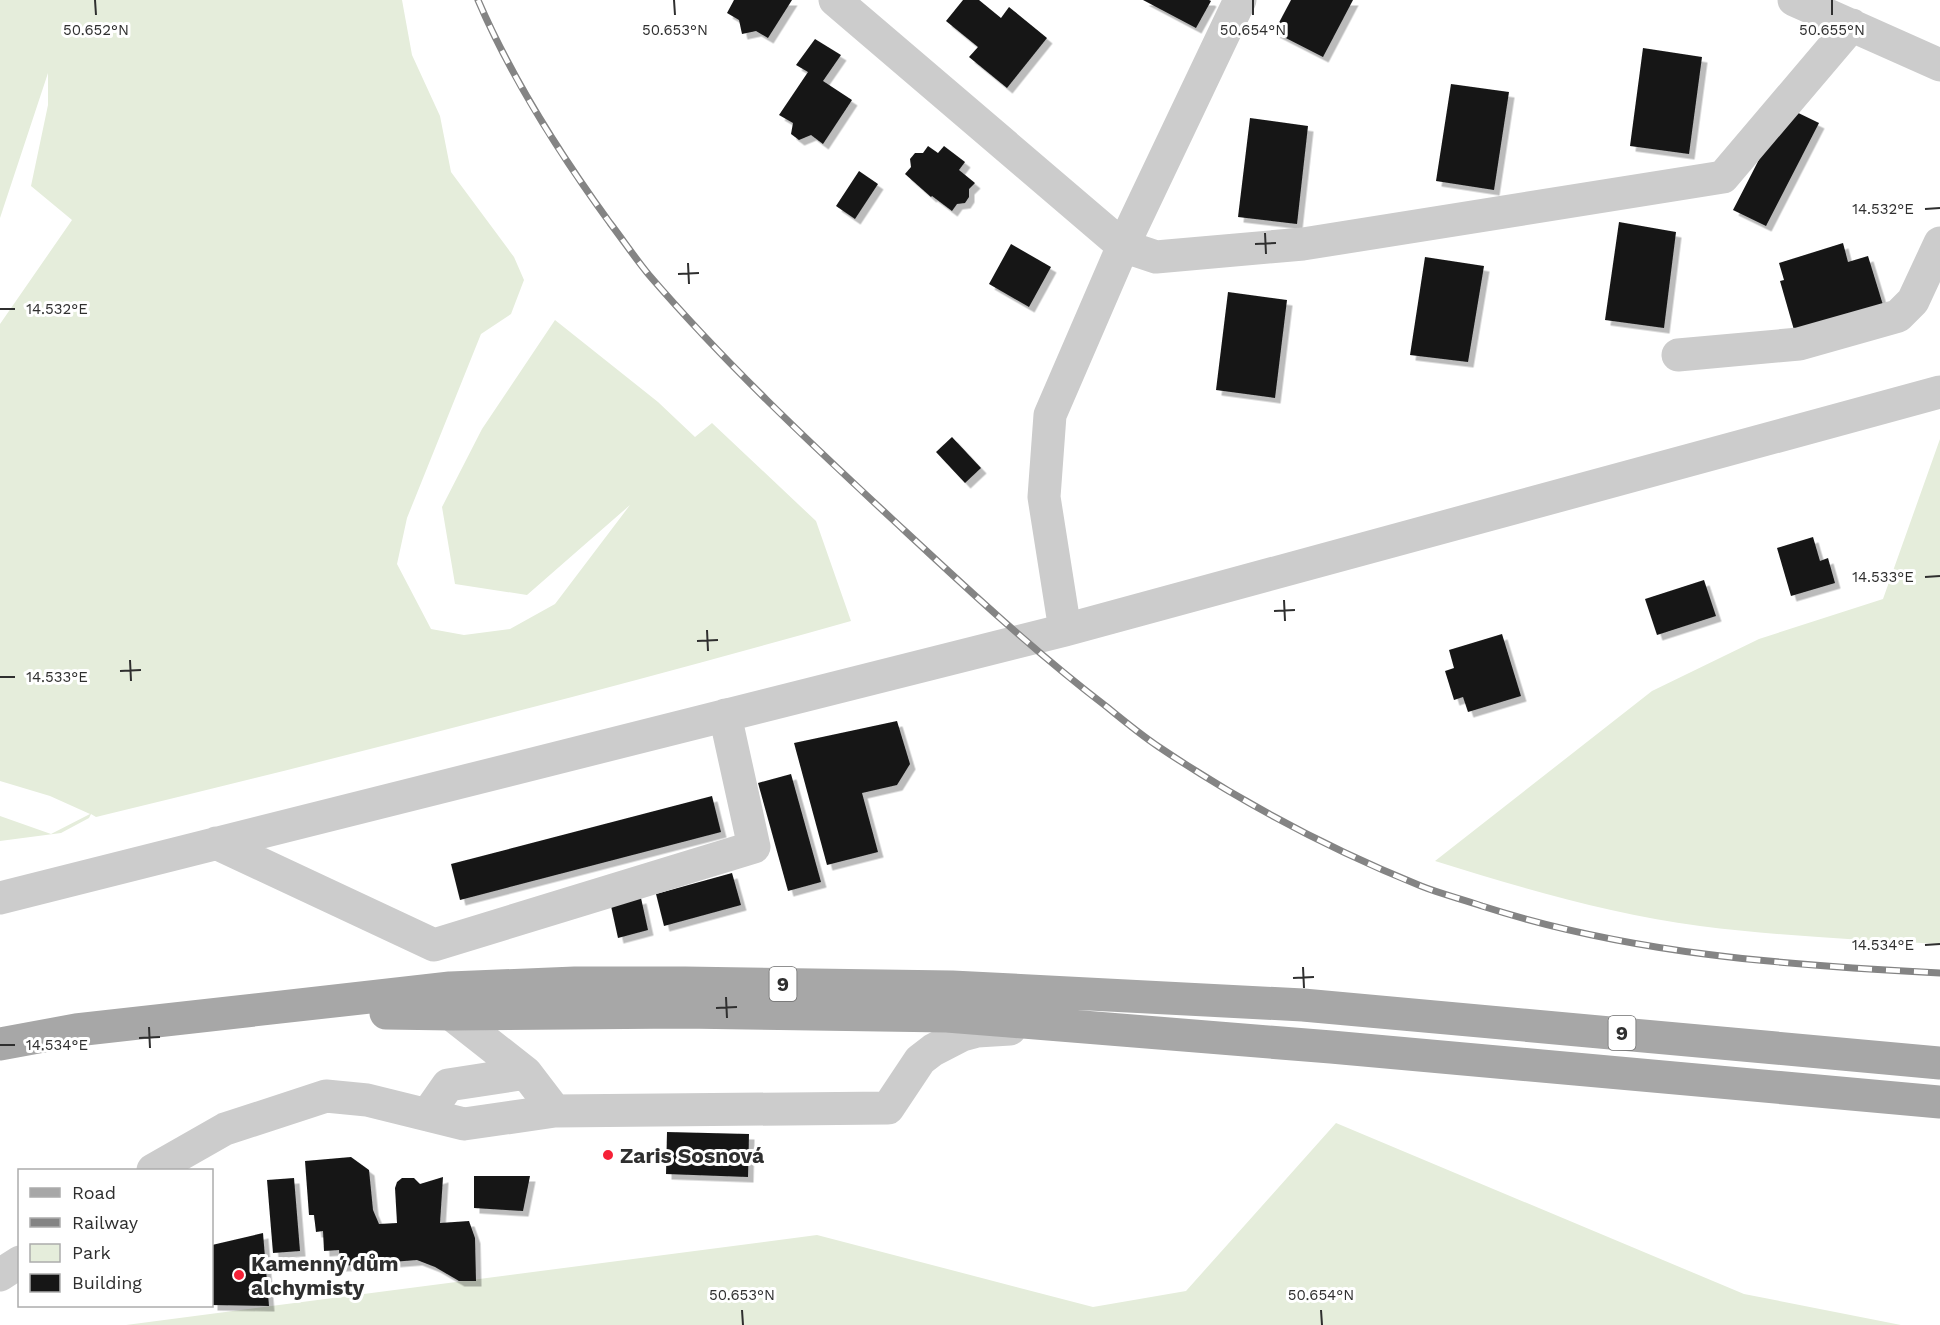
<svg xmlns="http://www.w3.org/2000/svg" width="1940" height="1325" viewBox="0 0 1940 1325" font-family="'Work Sans',sans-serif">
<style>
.green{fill:#e5eddb}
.building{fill:#161616;filter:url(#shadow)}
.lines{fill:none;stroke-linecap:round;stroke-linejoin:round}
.minor{stroke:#ccc;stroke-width:33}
.major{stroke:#a7a7a7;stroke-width:33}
.rail-casing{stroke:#848484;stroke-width:7}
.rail{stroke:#fff;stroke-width:4.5;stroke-dasharray:14;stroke-linecap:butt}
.ticks{fill:none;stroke:#2f2f2f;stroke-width:2}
.poi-dot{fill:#f62137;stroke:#fff;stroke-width:2}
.labels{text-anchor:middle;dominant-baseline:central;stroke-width:6;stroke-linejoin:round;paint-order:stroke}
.shield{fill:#fff;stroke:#6d6d6d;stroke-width:1.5}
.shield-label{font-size:20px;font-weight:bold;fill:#2f2f2f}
.poi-label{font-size:21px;font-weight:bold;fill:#2f2f2f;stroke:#fff;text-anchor:start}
.ticks-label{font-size:15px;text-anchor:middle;fill:#2f2f2f;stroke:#fff;stroke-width:6;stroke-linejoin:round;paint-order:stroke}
</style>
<defs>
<filter id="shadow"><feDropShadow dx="5.5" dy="5.5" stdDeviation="0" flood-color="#0004"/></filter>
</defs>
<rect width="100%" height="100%" fill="#fff"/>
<path class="green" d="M0,0h402l10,55 28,61 11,56 63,85 10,23 -13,34 -30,20 -74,184 -10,46 34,65 33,6 46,-6 45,-25 75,-99 -103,90 -72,-11 -13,-77 40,-78 73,-109 103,82 37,35 17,-14 104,98 35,100c-250,70 -503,135 -755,196l-5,-3 -2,4 -28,15 -61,8v-25l51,18 39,-20 -40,-18 -50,-15v-457l72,-104 -41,-34 17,-81v-32l-48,145z
M1940,439v505c-80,-4 -161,-8 -240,-18 -91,-12 -178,-38 -265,-65l217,-170 107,-52 124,-40z
M1336,1123l408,171 157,31h-1775l691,-90 276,72 93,-16z"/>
<path class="building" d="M734,0h58l-24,38 -12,-7 -14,3 -3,-14 -12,-7z
M963,0h16l22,18 8,-11 38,31 -40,50 -38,-31 9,-10 -32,-26z
M1143,0h66l2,1 -15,27z
M1291,0h62l-30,57 -49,-25z
M815,39l26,16 -18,26 29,19 -29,44 -12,-9 -12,5 -8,-6 2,-11 -14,-8 29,-43 -12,-7z
M1643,48l59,9 -13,97 -59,-8z
M1451,84l58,8 -15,98 -58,-9z
M1786,107l33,16 -53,103 -33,-16z
M1250,118l58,8 -11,98 -59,-7z
M928,146l10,7 6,-7 21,16 -6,8 16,13 -6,6v8l-4,6 -8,1 -5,7 -20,-15 -1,1 -26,-23 6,-7 -1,-8 5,-6h8z
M859,171l19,13 -23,35 -19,-13z
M1619,222l57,10 -12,96 -59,-8z
M1843,243l5,19 20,-6 15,49 -89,25 -14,-49 4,-1 -5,-17z
M1011,244l40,23 -22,40 -40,-23z
M1425,257l59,9 -16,96 -58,-7z
M1228,292l59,8 -12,98 -59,-8z
M952,437l29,31 -16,15 -29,-31z
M1813,537l7,24 8,-3 7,25 -44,13 -14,-48z
M1704,580l12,36 -59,19 -12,-36z
M1502,634l19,62 -53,16 -5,-15 -9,3 -9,-29 9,-3 -5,-18z
M897,721l13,43 -13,21 -35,8 16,59 -51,13 -33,-122z
M791,774l30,108 -33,9 -30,-108z
M712,796l9,36 -261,68 -9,-36z
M732,873l9,32 -77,21 -8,-32z
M641,898l7,32 -30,8 -7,-32z
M667,1132l82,2 -1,43 -82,-3z
M351,1157l18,13 4,40 6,14 18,-1 -2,-35 2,-6 5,-4h12l6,6 23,-7 -3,46 29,-2 6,17 1,43h-17l-24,-14 -18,-7 -77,6 -1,-16 -15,1 -1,-20 -7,1 -2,-17h-5l-4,-54z
M474,1176h56l-7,35 -49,-3z
M294,1178l6,73 -27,2 -6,-73z
M263,1233l6,73 -57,-1v-60z"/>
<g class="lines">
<path class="minor" d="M835,0l288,246 33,11 147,-13 420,-67 129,-152
M1794,0l146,65
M1678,355l121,-11 99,-28 15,-15 27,-58
M1065,630l-21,-133 6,-82 73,-169 117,-246
M216,843l218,102 320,-98 -29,-132
M0,898l1065,-268 875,-238
M451,1014l75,59 29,38 333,-3 32,-48 13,-10 29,-15 15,-4 33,-2
M427,1115l21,-30 78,-12
M153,1170l72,-41 101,-33 41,4 97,24 91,-13
M0,1275l20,-13"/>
<path class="major" d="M386,1013l65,1 232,-2 264,4 384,31 609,55
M0,1044l76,-14 374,-42 125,-5h110l267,4 351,18 637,58"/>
<g class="rail-casing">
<path id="rail" d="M478,0c34,79 81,153 132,223 13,17 25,35 39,52 75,87 158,165 242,243 70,65 140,131 216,189 17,14 34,28 52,40 82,55 170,102 262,139 20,8 41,13 61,20 149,48 303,59 458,67"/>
</g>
<use href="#rail" class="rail"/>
</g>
<path class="ticks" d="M95,0l1,15M674,0l1,15M1253,0v15M1832,0v15M1925,209l15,-1M1265,233l1,21M1255,244l21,-1M688,263l1,21M678,274l21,-1M0,309h15M1925,577l15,-1M1284,600l1,21M1274,611l21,-1M707,630l1,21M697,641l21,-1M130,660l1,21M120,671l21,-1M0,677h15M1925,945l15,-1M1303,967l1,21M1293,978l21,-1M726,997l1,21M716,1008l21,-1M149,1027l1,21M139,1038l21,-1M0,1045h15M742,1310l1,15M1321,1310l1,15"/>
<g class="poi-dot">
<circle cx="608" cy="1155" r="6"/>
<circle cx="239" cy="1275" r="6"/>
</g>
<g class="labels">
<g class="shield">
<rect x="769.5" y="967" width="27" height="34" rx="4.5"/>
<rect x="1608.5" y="1016" width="27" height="34" rx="4.5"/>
</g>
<g class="shield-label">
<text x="783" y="984">9</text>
<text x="1622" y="1033">9</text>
</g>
<g class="poi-label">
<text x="620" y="1155">Zaris Sosnová</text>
<text x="251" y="1263">Kamenný dům<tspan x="251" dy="24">alchymisty</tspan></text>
</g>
</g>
<g class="ticks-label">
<text x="96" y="35">50.652°N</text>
<text x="675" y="35">50.653°N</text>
<text x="1253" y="35">50.654°N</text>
<text x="1832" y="35">50.655°N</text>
<text x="1883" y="214">14.532°E</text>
<text x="57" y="314">14.532°E</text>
<text x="1883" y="582">14.533°E</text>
<text x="57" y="682">14.533°E</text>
<text x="1883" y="950">14.534°E</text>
<text x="57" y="1050">14.534°E</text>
<text x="742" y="1300">50.653°N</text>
<text x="1321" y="1300">50.654°N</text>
</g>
<rect x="18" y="1169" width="195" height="138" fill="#ffffff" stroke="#acacac" stroke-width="1.5"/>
<rect x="30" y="1188" width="30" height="9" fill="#a7a7a7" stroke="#acacac" stroke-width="1.5"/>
<text x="72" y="1199" font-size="18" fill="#2f2f2f">Road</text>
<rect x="30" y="1218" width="30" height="9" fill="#848484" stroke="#acacac" stroke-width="1.5"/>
<text x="72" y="1229" font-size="18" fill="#2f2f2f">Railway</text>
<rect x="30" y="1244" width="30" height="18" fill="#e5eddb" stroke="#acacac" stroke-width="1.5"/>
<text x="72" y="1259" font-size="18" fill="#2f2f2f">Park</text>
<rect x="30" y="1274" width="30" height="18" fill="#161616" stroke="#acacac" stroke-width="1.5"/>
<text x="72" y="1289" font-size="18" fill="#2f2f2f">Building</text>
</svg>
